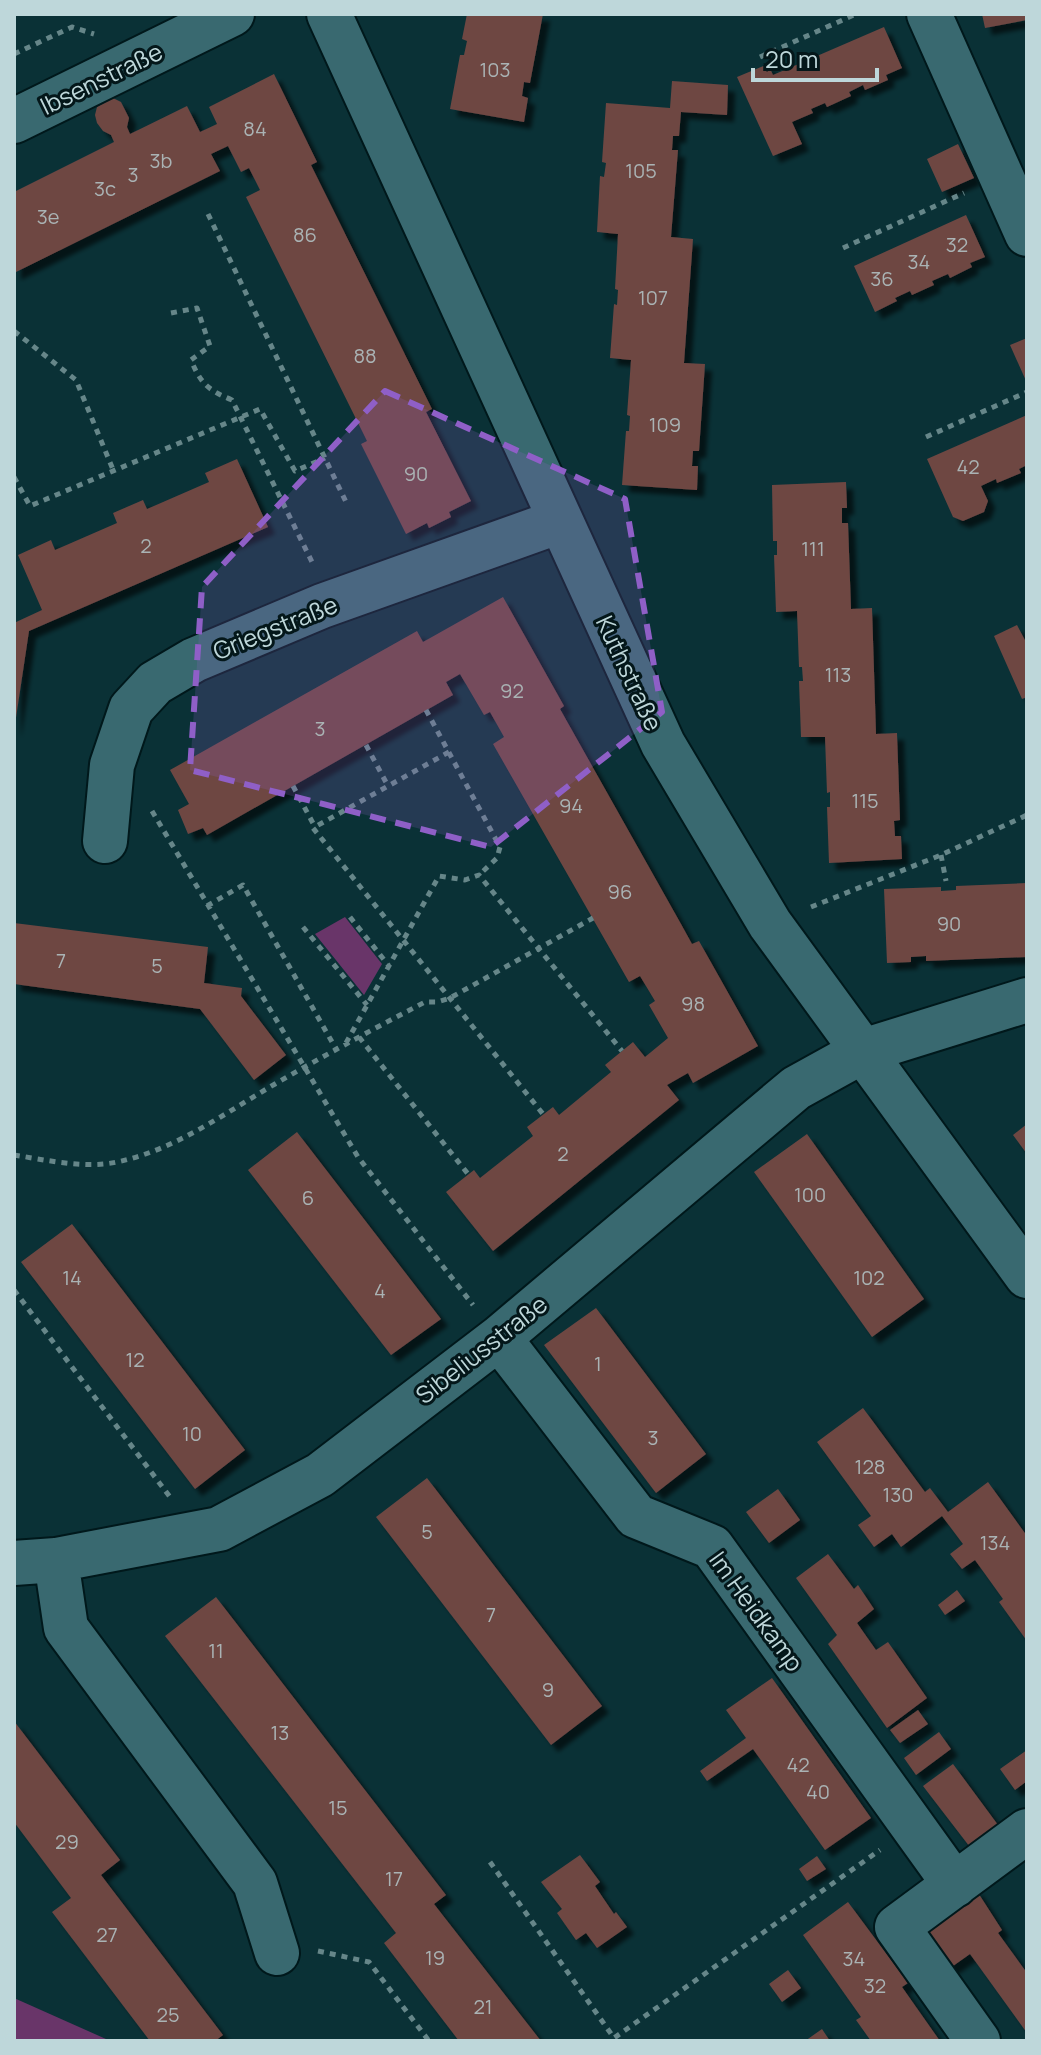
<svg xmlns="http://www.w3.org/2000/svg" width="1041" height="2055" viewBox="0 0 1041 2055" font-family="Manrope,sans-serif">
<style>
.green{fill:#693569}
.building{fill:#6e4743;filter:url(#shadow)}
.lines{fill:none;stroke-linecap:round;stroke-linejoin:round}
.minor-casing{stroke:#00181b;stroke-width:48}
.path{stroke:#668689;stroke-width:5;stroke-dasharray:6 6;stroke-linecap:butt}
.minor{stroke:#396970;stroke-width:44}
.marked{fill:#8f5fc7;fill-opacity:0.2;stroke:#8f5fc7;stroke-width:6;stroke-dasharray:16 10;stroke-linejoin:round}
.labels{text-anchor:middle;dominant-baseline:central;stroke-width:6;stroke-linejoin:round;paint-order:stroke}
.number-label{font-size:20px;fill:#aab3b4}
.street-label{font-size:24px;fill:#bed7da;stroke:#04171a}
</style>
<defs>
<filter id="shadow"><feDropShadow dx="7" dy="7" stdDeviation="2" flood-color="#0009"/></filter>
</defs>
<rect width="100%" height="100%" fill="#0a3136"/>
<path class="green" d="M345,917l37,47 -18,31 -49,-61z
M14,1998l92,41 -92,2z"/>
<path class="building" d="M467,14h76l-13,69 -6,-1 -2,14 6,2 -4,24 -74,-13 10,-54h4l3,-14 -5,-2z
M982,14h45v6l-42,8z
M884,27l18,41 -16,7 2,5 -23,10 -2,-5 -14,7 2,4 -24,11 -2,-4 -14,6 2,4 -21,9 10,22 -29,12 -36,-79 31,-13 5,11z
M274,74l43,88 -6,3 121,244 -6,3 45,89 -22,11 2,5 -22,11 -2,-5 -21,11 -45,-90 6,-3 -121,-244 14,-7 -11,-22 -8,4 -13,-26 -17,8 9,17 -206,102v-81l100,-50 -3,-7 -8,-4 -6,-8 -2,-8 2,-8 16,-9 8,4 8,16 -2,9 3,7 57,-28 13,26 17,-8 -8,-17z
M672,81l56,4 -1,30 -46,-3 -2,24h-6l-1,14h6l-7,87 22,2 -9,124 21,1 -6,87h-6l-1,15h6l-1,24 -75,-5 4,-54h3l1,-15 -3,-1 4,-55 -21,-2 4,-54 3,1 1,-15 -3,-1 3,-55 -21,-2 3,-56 4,1 2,-14 -4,-1 4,-59 64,5z
M958,144l16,34 -32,14 -15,-33z
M966,215l19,42 -15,6 2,4 -22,11 -2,-4 -16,7 2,4 -22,10 -2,-4 -15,7 2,3 -22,11 -21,-46z
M1027,338v45l-17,-38z
M1027,415v50l-8,4 2,4 -24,10 -1,-4 -15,7 7,15 -4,11 -21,9 -10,-4 -26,-58z
M237,459l31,68 -239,104 -15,100v-108l28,-13 -24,-55 33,-15 4,10 62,-27 -4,-10 30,-13 4,9 62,-27 -4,-9z
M846,482l1,26h-5v15h6l3,86 21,-1 4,126 21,-1 3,87 -6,1 1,15h6l1,23 -73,4 -2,-56h3v-15l-3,1 -2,-56h-24l-2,-56h4l-1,-14h-3l-2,-56 -21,1 -2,-57h3v-14h-4l-1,-56z
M503,597l61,109 -4,3 121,215 11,20 7,-3 59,105 -65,37 -5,-10 -21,12 12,15 -186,151 -47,-59 28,-22 6,8 53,-42 -6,-9 26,-20 6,8 52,-43 -6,-7 28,-23 12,15 23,-19 -19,-33 6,-4 -15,-25 -11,6 -136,-238 11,-7 -14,-25 -6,3 -24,-41 -14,8 7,13 -246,140 -4,-7 -15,6 -10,-24 11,-6 -19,-34 247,-139 6,11z
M1017,625l10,19v53l-5,2 -28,-63z
M1027,883v74l-101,4v-5l-15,1v5l-24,1 -3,-74 57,-2v4l15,-1v-4z
M14,923l194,24 -4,36 38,5 -1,8 45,59 -32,25 -54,-71 -186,-25z
M1027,1124v30l-14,-19z
M297,1132l144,187 -50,36 -143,-185z
M807,1134l117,165 -52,38 -118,-165z
M72,1224l173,226 -50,39 -174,-227z
M596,1308l110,146 -50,39 -112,-148z
M863,1408l62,84 5,-4 18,24 40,-30 39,54v105l-28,-39 4,-3 -28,-39 -13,9 -12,-15 13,-10 -21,-28 -41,31 -9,-13 -18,13 -16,-22 13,-9 -54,-74z
M427,1478l175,228 -51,39 -175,-228z
M778,1489l22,31 -31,23 -23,-31z
M828,1554l26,35 4,-4 16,24 -17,14 19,27 12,-8 39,56 -40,30 -59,-84 9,-9 -41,-57z
M957,1590l8,11 -20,14 -7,-10z
M216,1597l230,298 -12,9 107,137h-82l-75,-98 12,-10 -231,-297z
M772,1678l99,140 -46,32 -72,-101 -46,32 -7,-10 46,-33 -20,-28z
M918,1710l10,14 -28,19 -10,-13z
M14,1721l106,139 -19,15 122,160 -8,6h-65l-98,-129 19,-14 -57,-76z
M939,1732l12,17 -35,26 -12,-17z
M1027,1750v31l-12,9 -15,-21z
M953,1764l48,65 -28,22 -50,-65z
M580,1855l20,27 -5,4 19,28 2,-2 11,15 -30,21 -11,-15 -10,7 -19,-27 5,-4 -21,-27z
M817,1856l9,13 -19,12 -8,-12z
M975,1888l27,42 -4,3 29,40v60l-57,-79 -24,17 -28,-39z
M848,1902l60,81 -6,4 38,54h-69l-15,-21 5,-3 -58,-82z
M788,1970l13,18 -19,14 -13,-18z
M822,2029l8,12h-25z"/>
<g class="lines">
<g class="minor-casing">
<path id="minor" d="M329,14l334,730 107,180 257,352
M929,14l98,220
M14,121l218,-107
M105,841l7,-76 19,-56 24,-26 39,-23 128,-54 238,-85
M499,1338l137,178 76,31 243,338
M56,1560l10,68 189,255 22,70
M14,1563l42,-3 163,-31 101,-54 179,-137 297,-250 67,-37 164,-51
M978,2041l-81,-114 130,-96"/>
</g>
<path class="path" d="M14,54l58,-27 22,7
M760,57l96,-43
M208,214l138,288
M843,248l121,-55
M171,313l26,-5 13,38 -19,14c10,24 17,30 41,40l81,164
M14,331l62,49 38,92
M926,437l101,-45
M14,477l16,29 230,-97 35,62 30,-13
M426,710l74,137 -3,11 -18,17
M366,745l22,41
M449,752l-136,76 230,286
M293,786l22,41
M152,811l206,346 115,148
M941,855l5,26
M207,906l36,-21 93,164
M811,907l130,-52 86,-40
M350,917l39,49
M303,927l64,78
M359,1037l109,137
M346,1043l93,-167 26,4 14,-5 143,176
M14,1155c32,5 71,14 103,7 58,-12 108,-49 158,-78 50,-29 100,-56 150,-82h12l13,-4 143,-80
M14,1290l156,207
M490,1862l124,176 266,-188
M318,1951l51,11 60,79"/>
<use href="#minor" class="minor"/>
</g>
<path class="marked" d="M385,391l240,108 37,213 -171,135 -301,-77 12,-183z"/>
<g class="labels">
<g class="number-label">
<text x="495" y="69">103</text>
<text x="255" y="128">84</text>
<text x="161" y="160">3b</text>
<text x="641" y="170">105</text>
<text x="133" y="174">3</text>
<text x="105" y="188">3c</text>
<text x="48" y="216">3e</text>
<text x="305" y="234">86</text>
<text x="957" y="244">32</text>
<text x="919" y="261">34</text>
<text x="882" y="278">36</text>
<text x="653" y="297">107</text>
<text x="365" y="355">88</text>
<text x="665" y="424">109</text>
<text x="968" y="466">42</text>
<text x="416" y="473">90</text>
<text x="146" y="545">2</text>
<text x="813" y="548">111</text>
<text x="838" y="674">113</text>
<text x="512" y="690">92</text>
<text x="320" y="728">3</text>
<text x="865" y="800">115</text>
<text x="571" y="805">94</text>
<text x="620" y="891">96</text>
<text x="949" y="923">90</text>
<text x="61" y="960">7</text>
<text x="157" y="965">5</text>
<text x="693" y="1003">98</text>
<text x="563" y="1153">2</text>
<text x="810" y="1194">100</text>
<text x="308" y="1197">6</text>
<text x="72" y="1277">14</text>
<text x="869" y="1277">102</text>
<text x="380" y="1290">4</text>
<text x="135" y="1359">12</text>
<text x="598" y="1363">1</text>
<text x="192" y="1433">10</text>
<text x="653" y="1437">3</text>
<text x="870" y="1466">128</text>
<text x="898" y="1494">130</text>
<text x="427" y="1531">5</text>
<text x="995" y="1542">134</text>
<text x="491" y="1614">7</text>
<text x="216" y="1650">11</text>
<text x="548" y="1689">9</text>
<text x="280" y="1732">13</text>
<text x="798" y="1764">42</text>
<text x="818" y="1791">40</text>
<text x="338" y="1807">15</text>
<text x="67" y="1841">29</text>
<text x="394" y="1878">17</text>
<text x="107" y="1934">27</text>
<text x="435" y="1957">19</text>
<text x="854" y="1958">34</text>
<text x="875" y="1985">32</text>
<text x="483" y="2006">21</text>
<text x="168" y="2014">25</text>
</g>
<g class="street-label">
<text transform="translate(101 78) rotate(-26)">Ibsenstraße</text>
<text transform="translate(275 627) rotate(-22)">Griegstraße</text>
<text transform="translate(630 673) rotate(65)">Kuthstraße</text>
<text transform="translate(481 1349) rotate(-38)">Sibeliusstraße</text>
<text transform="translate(757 1611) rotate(54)">Im Heidkamp</text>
</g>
</g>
<rect width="1041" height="2055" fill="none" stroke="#bed7da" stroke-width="32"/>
<path d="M753 68v12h124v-12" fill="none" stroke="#bed7da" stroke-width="4"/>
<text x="765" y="68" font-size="24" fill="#bed7da" stroke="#04171a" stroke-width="6" paint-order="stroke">20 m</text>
</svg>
